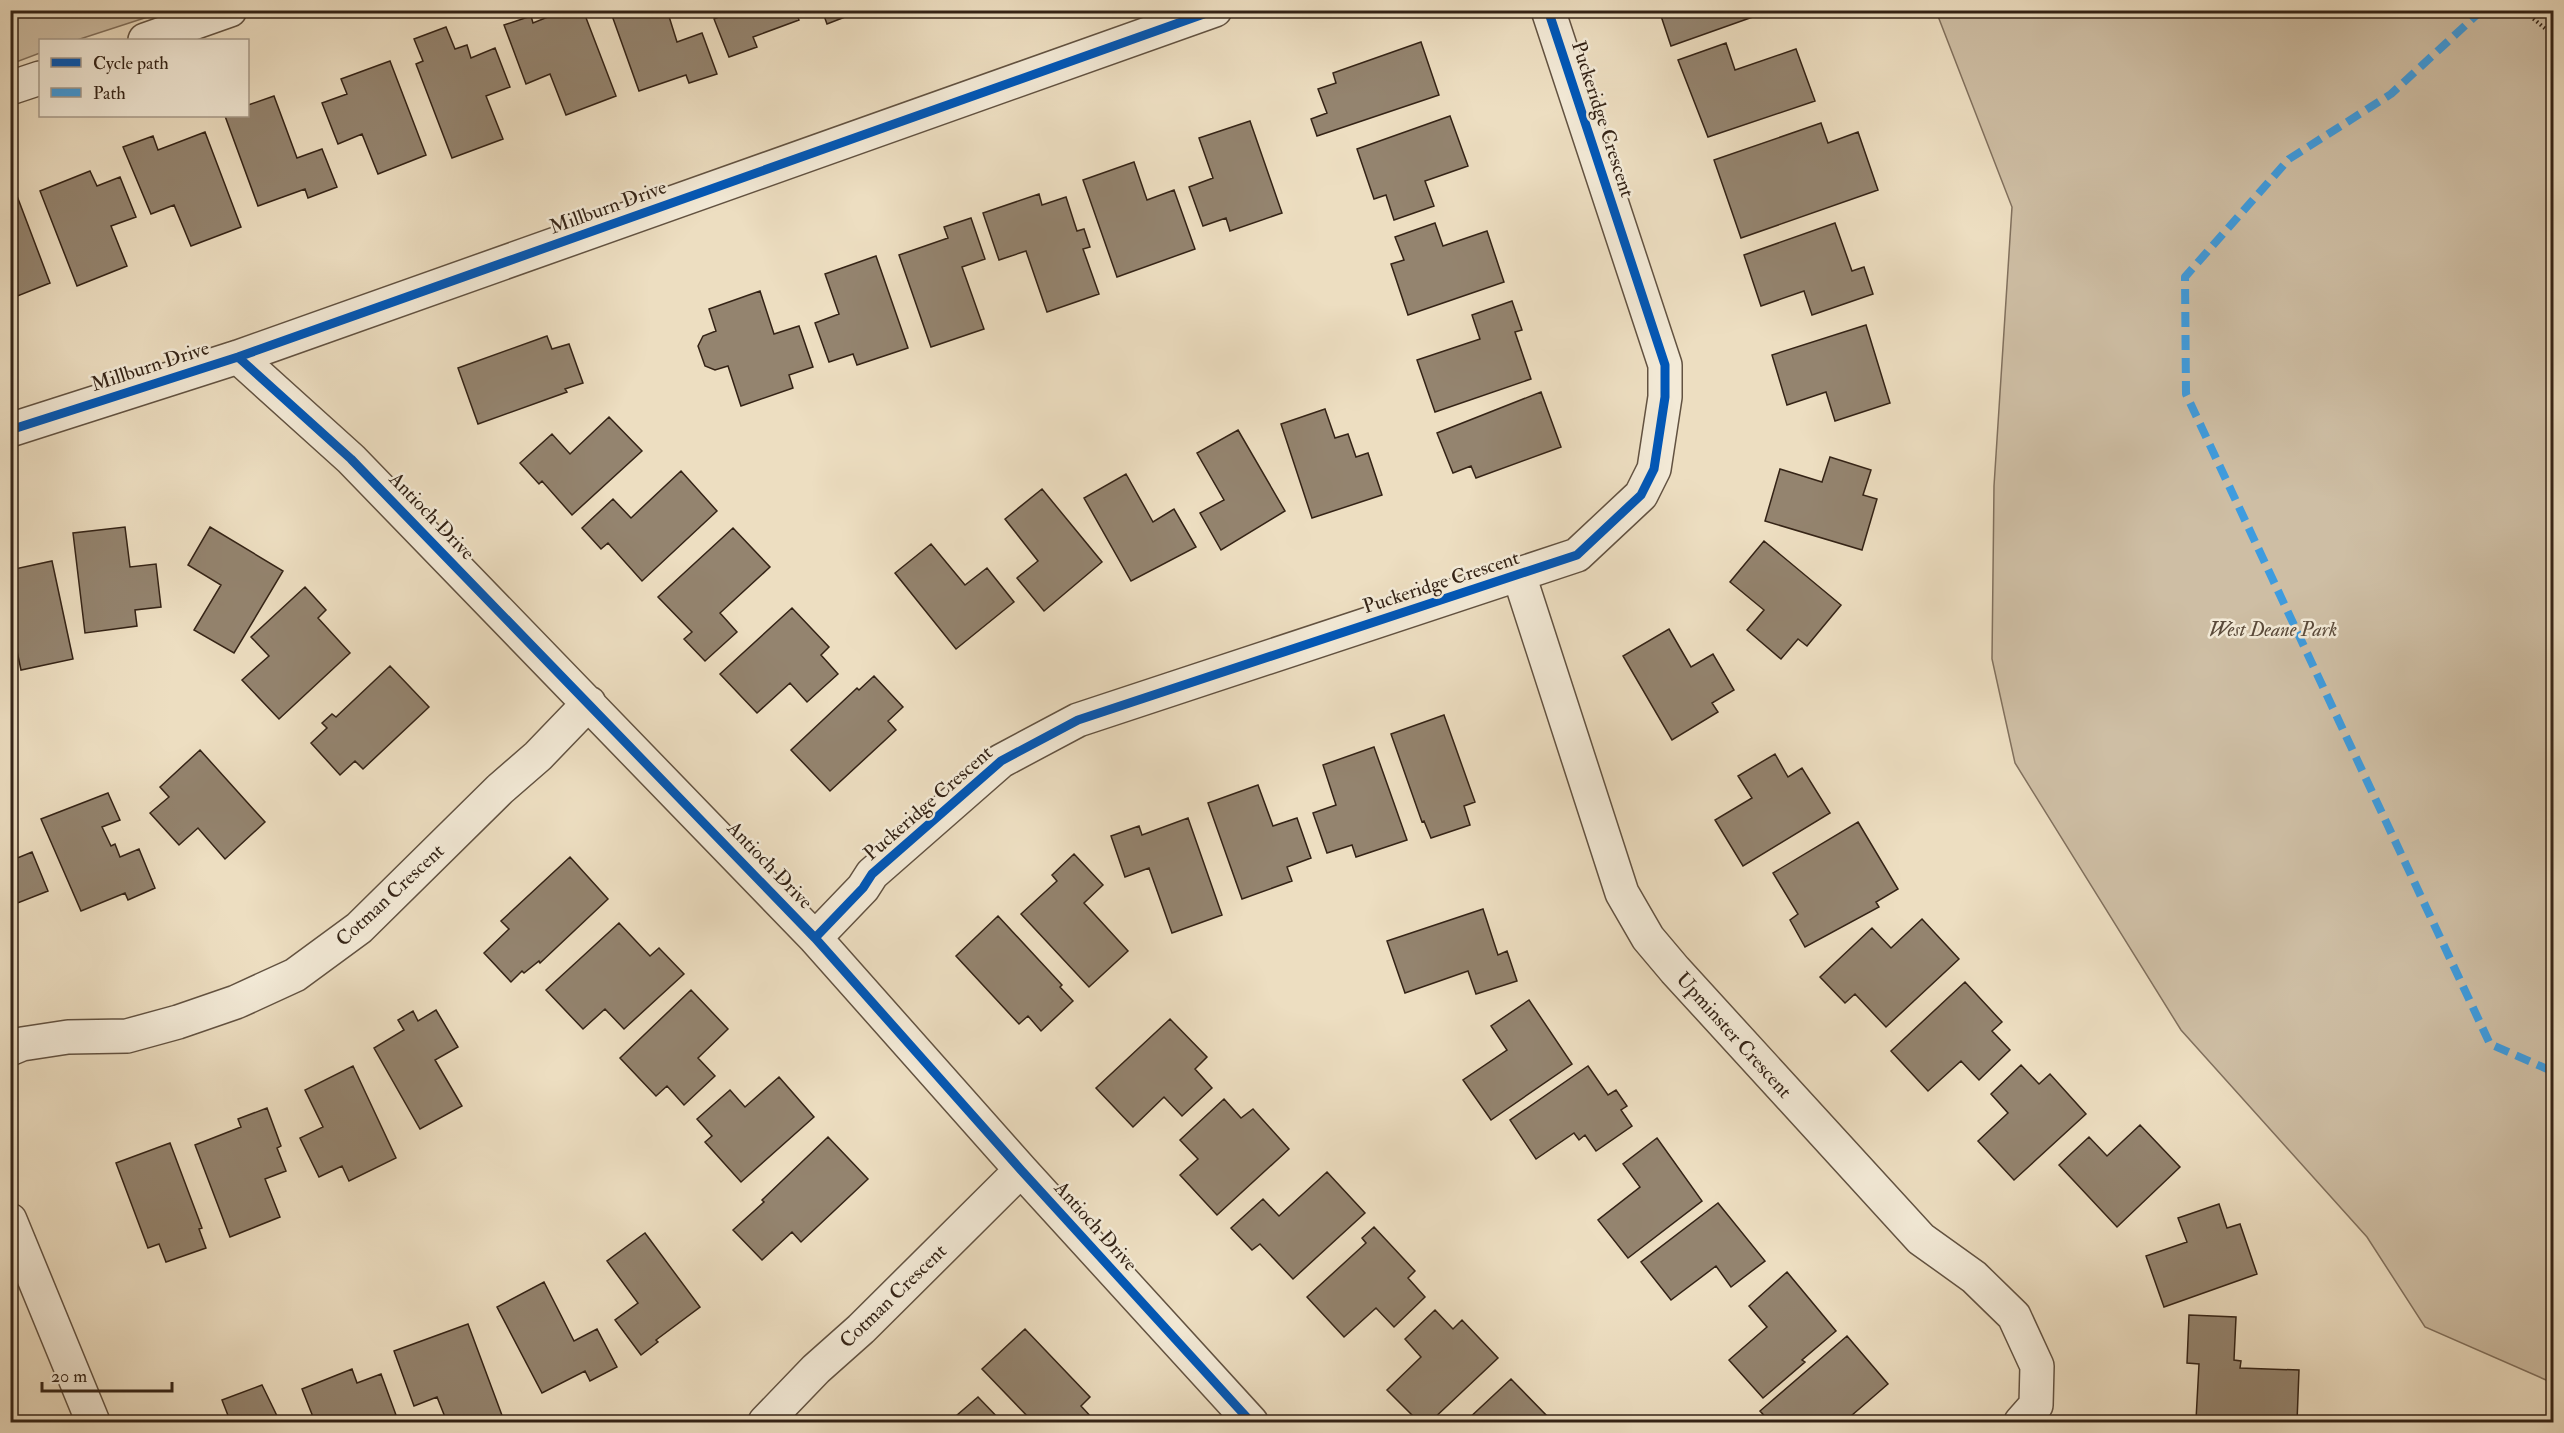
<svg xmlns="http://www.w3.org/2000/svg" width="2564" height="1433" viewBox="0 0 2564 1433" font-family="'IM FELL Double Pica',serif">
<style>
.green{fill:#cebea4;stroke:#81705d;stroke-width:1.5}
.building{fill:#94846f;stroke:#342316;stroke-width:1.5}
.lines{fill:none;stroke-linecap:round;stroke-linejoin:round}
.minor-casing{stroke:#625241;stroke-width:36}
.path{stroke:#342316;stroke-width:4;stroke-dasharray:1.5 3;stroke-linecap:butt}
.minor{stroke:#f3ead7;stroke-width:33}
.quiet{stroke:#3e9cdf;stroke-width:8;stroke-dasharray:15 8;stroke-linecap:butt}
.cycleway-casing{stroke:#f3ead7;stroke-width:13}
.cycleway{stroke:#0057b8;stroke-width:9}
.labels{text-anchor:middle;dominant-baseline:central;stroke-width:5;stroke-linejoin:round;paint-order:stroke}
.street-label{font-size:20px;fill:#342316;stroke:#f3ead7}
.park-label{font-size:20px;font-style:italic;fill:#5a4a3a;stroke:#f3ead7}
</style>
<rect width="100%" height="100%" fill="#eddec1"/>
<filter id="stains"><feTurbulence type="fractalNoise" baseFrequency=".00333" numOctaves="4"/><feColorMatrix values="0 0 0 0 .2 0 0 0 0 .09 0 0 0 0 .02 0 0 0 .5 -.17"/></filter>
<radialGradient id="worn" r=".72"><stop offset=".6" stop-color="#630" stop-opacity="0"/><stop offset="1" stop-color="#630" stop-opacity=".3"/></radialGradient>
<path class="green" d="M10,11l1,-1 155,1 -89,29h-37v13l-29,11z
M1936,11h617v1372l-128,-56 -58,-90 -186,-207 -166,-267 -23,-104 2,-173 18,-279z"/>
<path class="building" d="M565,10h18l33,86 -50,19 -16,-41 -24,10 -22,-59 27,-9 2,7z
M610,10h57l10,32 25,-9 15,41 -28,9 -3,-8 -47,16z
M735,10h60l4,10 -46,17 4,10 -28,10 -15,-38z
M822,10h41l-36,14z
M1659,10h104l1,3 -93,33z
M446,27l9,22 12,-4 4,13 24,-10 15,39 -24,9 17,43 -51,19 -36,-94 7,-3 -9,-22z
M1421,42l18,53 -122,41 -6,-17 16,-6 -9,-24 18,-6 -3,-10z
M1726,43l9,27 61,-21 19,52 -107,36 -30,-77z
M390,61l36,94 -48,19 -16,-40 -24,10 -16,-41 25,-9 -6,-15z
M274,96l23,62 25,-9 15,38 -29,11 -3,-9 -47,17 -33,-90h23v-11z
M1450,116l18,50 -43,15 9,25 -40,14 -8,-25 -12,4 -17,-50z
M1250,121l32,92 -52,18 -4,-13 -23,8 -14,-39 24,-9 -14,-40z
M1821,123l7,20 30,-11 20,58 -137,48 -27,-78z
M205,132l36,95 -50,19 -17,-41 -23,9 -28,-67 30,-11 5,14z
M1134,162l13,38 27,-10 21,59 -78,28 -34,-97z
M90,171l7,15 23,-9 16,40 -25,9 16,40 -50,20 -37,-95z
M14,188l36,95 -40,16v-110z
M1039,194l3,11 24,-8 11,34 7,-2 6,18 -7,2 16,45 -52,18 -21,-61 -27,9 -16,-47z
M971,218l14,41 -23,8 22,62 -53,18 -32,-92 49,-17 -4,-11z
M1435,223l8,23 44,-15 17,51 -96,33 -17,-51 13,-4 -9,-23z
M1835,223l17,48 12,-4 9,27 -61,21 -8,-24 -43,15 -17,-51z
M876,256l32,92 -51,17 -4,-11 -24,8 -14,-39 24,-9 -14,-40z
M760,291l14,43 25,-8 14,41 -24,8 4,13 -52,18 -13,-40 -13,4 -10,-4 -7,-20 5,-10 13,-5 -7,-22z
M1512,301l10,29 -7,2 16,47 -96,33 -18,-52 63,-21 -8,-24z
M1866,325l24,78 -55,18 -9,-29 -39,13 -15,-50z
M547,336l5,13 17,-5 14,39 -18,6 2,3 -89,32 -20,-56z
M1541,392l20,55 -85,31 -5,-12 -18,7 -16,-40z
M1325,409l10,29 13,-4 8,23 12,-4 14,42 -70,23 -31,-94z
M609,417l33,34 -70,64 -30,-34 -3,3 -19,-21 32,-29 18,20z
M1238,430l47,81 -64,39 -21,-37 24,-13 -27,-47z
M1830,457l41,13 -8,25 14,4 -15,51 -97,-29 15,-52 42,13z
M681,471l36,40 -75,70 -34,-38 -7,6 -19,-21 31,-29 18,19z
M1126,474l27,48 21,-13 22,38 -65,34 -47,-83z
M1042,489l60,73 -58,49 -27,-33 21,-17 -33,-42z
M125,527l5,40 26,-3 5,43 -26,3 2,16 -52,7 -12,-100z
M210,527l73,44 -49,82 -40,-23 27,-45 -33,-20z
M733,528l37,39 -50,46 17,19 -32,29 -21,-22 8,-7 -34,-35z
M1764,541l77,64 -34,41 -9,-7 -17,20 -34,-29 17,-20 -34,-28z
M931,544l34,41 22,-17 27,34 -58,47 -61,-76z
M52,561l21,98 -52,11 -11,-52v-48z
M305,587l21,23 -8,8 32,35 -71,66 -37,-39 27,-24 -18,-19z
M792,608l37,39 -8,8 17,19 -31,28 -17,-19 -33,30 -37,-39z
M1669,629l22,38 22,-13 21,36 -22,13 6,9 -46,28 -49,-84z
M390,666l39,41 -66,62 -8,-8 -15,14 -29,-32 16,-15 -5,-5 10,-9 4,3z
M874,676l29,31 -15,14 8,9 -66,61 -39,-41 66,-62 2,2z
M1444,715l31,87 -11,4 6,19 -39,13 -7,-17 -2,1 -31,-88z
M1374,747l33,93 -51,17 -4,-12 -25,8 -14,-40 23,-8 -13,-40z
M200,750l65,72 -40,37 -27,-31 -19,17 -29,-32 19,-16 -9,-10z
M1775,754l13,23 14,-9 28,45 -87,53 -28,-46 37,-22 -14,-22z
M1258,785l15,41 24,-8 14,40 -24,9 5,14 -50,18 -34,-96z
M108,793l12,27 -18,7 9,19 4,-2 5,13 19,-8 16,39 -27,12 -3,-7 -44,18 -40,-92z
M1188,818l34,97 -50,18 -23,-65 -24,9 -14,-41 28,-10 3,9z
M1858,822l40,67 -22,13 3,5 -74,40 -15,-27 8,-6 -25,-41z
M32,852l16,39 -38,15v-45z
M1074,854l29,31 -19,18 44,48 -39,36 -68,-73 36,-33 -5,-6z
M570,857l38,42 -68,64 -1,-2 -15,12 -2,-2 -11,11 -27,-29 25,-24 -8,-8z
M1483,909l15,46 9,-4 10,30 -41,13 -8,-23 -63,22 -18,-52z
M998,916l64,69 -2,2 13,14 -32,30 -13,-15 -9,8 -63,-68z
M1922,919l37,40 -73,68 -31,-33 -10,9 -25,-26 52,-49 19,20z
M619,923l31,33 9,-8 25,26 -60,55 -19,-20 -22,20 -37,-39z
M1965,982l37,40 -10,9 18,19 -31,30 -18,-19 -33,30 -37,-40z
M691,990l37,39 -30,29 17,18 -31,29 -17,-19 -11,10 -36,-38z
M1529,1000l43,64 -81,56 -28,-40 44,-30 -16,-24z
M436,1010l22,37 -23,13 27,46 -42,23 -46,-81 30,-18 -6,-10 15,-9 5,10z
M1170,1019l37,38 -12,12 17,19 -30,28 -18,-19 -31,30 -37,-39z
M2021,1065l18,19 11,-10 36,40 -72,66 -36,-39 30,-28 -17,-19z
M353,1066l43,92 -47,23 -7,-15 -23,11 -19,-39 23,-11 -18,-37z
M1588,1066l20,29 8,-5 11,16 -6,4 11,16 -36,25 -11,-16 -6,5 -5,-7 -38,26 -26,-39z
M779,1077l35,40 -73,65 -36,-40 7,-6 -15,-17 33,-29 15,17z
M1224,1099l17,19 12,-9 36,40 -72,66 -37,-40 18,-16 -18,-19z
M267,1108l14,38 -4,2 9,23 -21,8 15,38 -50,20 -35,-92 46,-18 -3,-8z
M2140,1125l40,42 -63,60 -58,-62 30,-28 18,19z
M828,1137l40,42 -67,63 -9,-10 -30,28 -29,-30 31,-28 -2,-2z
M1657,1138l45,63 -74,57 -30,-38 42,-33 -17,-23z
M170,1143l32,85 -3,1 7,19 -40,14 -7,-18 -11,4 -32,-85z
M1327,1172l38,41 -72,66 -33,-35 -8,6 -21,-22 32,-29 16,17z
M1718,1203l47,58 -34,26 -15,-21 -45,34 -30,-38z
M2219,1204l8,24 13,-4 17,50 -93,33 -18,-51 41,-14 -9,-24z
M1374,1227l41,44 -7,7 17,19 -31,30 -18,-19 -32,29 -37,-40 59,-54 -4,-5z
M645,1233l55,74 -44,33 2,2 -17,13 -26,-35 23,-17 -31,-42z
M1787,1272l49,59 -34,29 3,2 -42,36 -34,-38 38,-33 -18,-21z
M544,1282l30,59 23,-12 20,38 -27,14 -5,-10 -43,22 -45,-86z
M1435,1310l18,19 9,-9 36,38 -68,64h-11l-32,-32 34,-33 -16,-18z
M2189,1315l47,2 -2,43 7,1 -1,7 59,2 -2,52 -101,-2 3,-56 -12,-1z
M468,1324l35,94 -11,4h-45l-10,-25 -23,9 -20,-55z
M1025,1329l65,68 -9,9 13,14 -3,2h-58l-51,-53z
M1847,1336l41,48 -44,38h-74l-10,-11z
M352,1369l5,14 24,-9 15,41 -21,7h-60l-13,-33z
M1511,1379l37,38 -6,5h-77z
M262,1385l18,37h-60l9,-4 -7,-18z
M978,1397l24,25h-53z"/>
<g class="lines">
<g class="minor-casing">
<path id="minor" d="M145,40l85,-30
M10,88l30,-10
M238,357l113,102 464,479 206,232 230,252
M10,430l228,-73 977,-347
M1519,575l103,318 26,45 27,32 246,269 53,38 40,39 23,50 -1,39 -15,17
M815,938l48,-50 9,-14 129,-113 77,-41 499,-165 64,-60 13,-26 11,-72v-32l-117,-355
M10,1049l12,-5 46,-7 59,-1 51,-14 58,-20 59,-27 64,-47 141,-139 38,-33 51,-53
M10,1220l83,202
M765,1422l51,-53 45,-40 160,-159"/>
</g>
<path class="path" d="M2523,10l31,26"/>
<use href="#minor" class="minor"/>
<path class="quiet" d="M2482,10l-91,84 -102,65 -104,118 1,117 304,650 64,28"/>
<g class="cycleway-casing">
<path id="cycleway" d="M238,357l113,102 464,479 206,232 230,252
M10,430l228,-73 977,-347
M815,938l48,-50 9,-14 129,-113 77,-41 499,-165 64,-60 13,-26 11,-72v-32l-117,-355"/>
</g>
<use href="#cycleway" class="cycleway"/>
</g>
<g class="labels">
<g class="street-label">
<text transform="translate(1603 119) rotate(72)">Puckeridge Crescent</text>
<text transform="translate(608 207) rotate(-20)">Millburn Drive</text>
<text transform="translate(150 366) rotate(-18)">Millburn Drive</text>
<text transform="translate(432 516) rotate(46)">Antioch Drive</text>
<text transform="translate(1441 582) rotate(-18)">Puckeridge Crescent</text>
<text transform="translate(928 803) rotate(-41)">Puckeridge Crescent</text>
<text transform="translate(770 865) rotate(46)">Antioch Drive</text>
<text transform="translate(390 895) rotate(-43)">Cotman Crescent</text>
<text transform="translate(1734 1035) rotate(48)">Upminster Crescent</text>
<text transform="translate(1096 1226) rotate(48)">Antioch Drive</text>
<text transform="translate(893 1296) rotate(-44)">Cotman Crescent</text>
</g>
<g class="park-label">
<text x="2273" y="629">West Deane Park</text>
</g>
</g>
<rect width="2564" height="1433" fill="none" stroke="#eddec1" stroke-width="36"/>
<rect x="12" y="12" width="2540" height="1409" fill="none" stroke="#342316" stroke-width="3"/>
<rect x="18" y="18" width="2528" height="1397" fill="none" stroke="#342316" stroke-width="1.5"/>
<rect x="39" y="39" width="210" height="78" fill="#f3ead7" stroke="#a79a8a" stroke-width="1.5"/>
<rect x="51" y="58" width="30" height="9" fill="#0057b8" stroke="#a79a8a" stroke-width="1.5"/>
<text x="93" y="69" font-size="18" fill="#342316">Cycle path</text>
<rect x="51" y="88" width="30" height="9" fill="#3e9cdf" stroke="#a79a8a" stroke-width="1.5"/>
<text x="93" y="99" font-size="18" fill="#342316">Path</text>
<path d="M42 1382v9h130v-9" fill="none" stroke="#342316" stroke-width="3"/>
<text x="51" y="1382" font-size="18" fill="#342316" stroke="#f3ead7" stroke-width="4.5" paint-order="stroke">20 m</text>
<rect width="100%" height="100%" filter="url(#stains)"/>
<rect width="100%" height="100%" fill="url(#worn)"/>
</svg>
